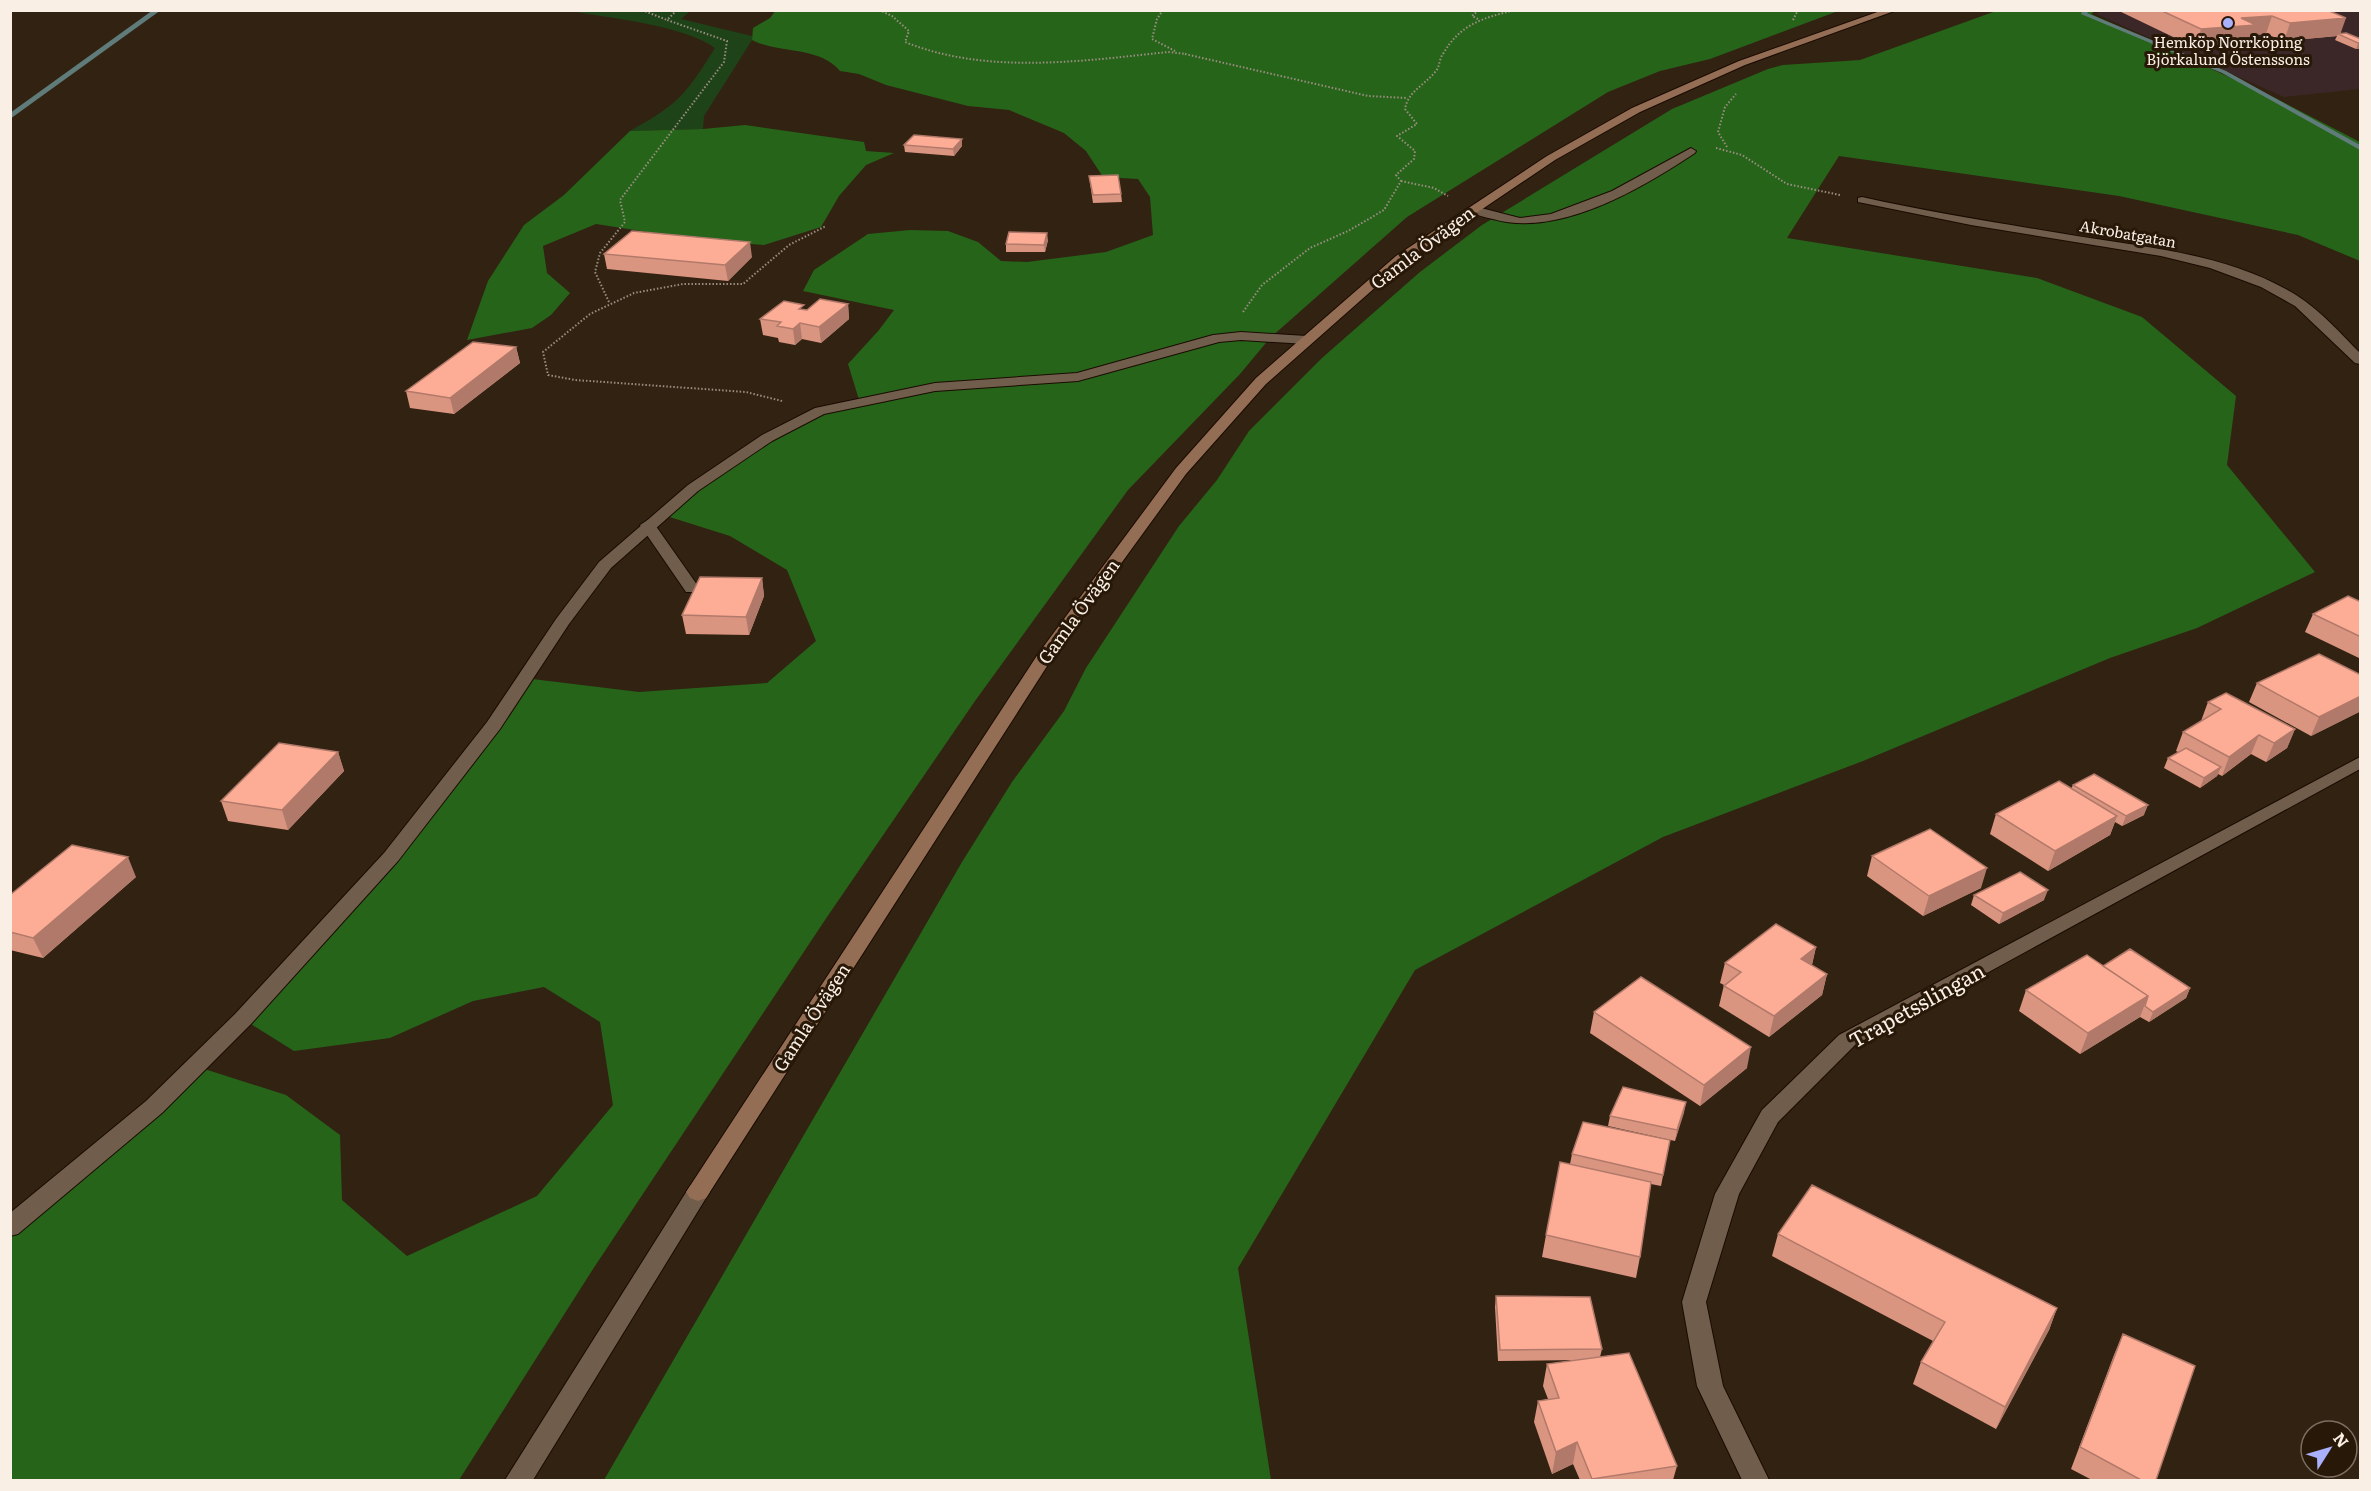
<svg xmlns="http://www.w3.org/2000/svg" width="2371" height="1491" viewBox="0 0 2371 1491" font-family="Literata,serif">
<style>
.commercial{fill:#3b2727}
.green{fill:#1f4319}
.forest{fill:#26641a}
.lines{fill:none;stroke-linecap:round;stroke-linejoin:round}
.stream{fill:#5f7c7a;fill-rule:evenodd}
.service-casing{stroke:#1a0b00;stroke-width:2}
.minor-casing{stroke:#1a0b00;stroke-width:2}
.tertiary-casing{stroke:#1a0b00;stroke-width:2}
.secondary-casing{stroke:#1a0b00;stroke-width:2}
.path{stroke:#9b8e81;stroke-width:2;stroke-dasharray:1.5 2;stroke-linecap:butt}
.service{fill:#715d4b;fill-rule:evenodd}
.minor{fill:#715d4b;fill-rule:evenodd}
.tertiary{fill:#715d4b;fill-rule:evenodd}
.secondary{fill:#946d55;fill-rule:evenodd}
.wall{fill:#da9581}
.shaded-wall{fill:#b17969}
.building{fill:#fdad96;stroke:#b17969;stroke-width:1.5}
.poi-dot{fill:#a9b0fc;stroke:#281808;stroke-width:2}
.labels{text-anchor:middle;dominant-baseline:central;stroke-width:6;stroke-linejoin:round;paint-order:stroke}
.far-poi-label{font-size:15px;fill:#faefe5;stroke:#281808}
.far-street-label{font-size:15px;fill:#faefe5;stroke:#281808}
.street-label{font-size:18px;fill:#faefe5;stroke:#281808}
.near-street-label{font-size:21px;fill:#faefe5;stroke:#281808}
</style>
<rect width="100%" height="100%" fill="#322212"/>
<path class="commercial" d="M2102,10l258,1v78l-76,8 -188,-83z"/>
<path class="green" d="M570,11h120l-9,8 71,17v4l-48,76 -1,13 -73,2c49,-27 56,-37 85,-83 -32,-23 -106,-30 -145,-37z"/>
<path class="forest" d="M776,10l1062,1 -128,48 -50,12 -52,21 -201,125 -137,121 -30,36 -112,116 -153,211 -148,216 -234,352 -134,211h-448v-253l184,-161 91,29 54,40 2,65 65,56 130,-60 76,-91 -13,-83 -56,-35 -71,14 -83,37 -96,13 -51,-32 148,-162 133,-179 115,14 128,-9 49,-42 -29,-71 -57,-34 -70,-22 33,-26 127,-77 40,-8 -12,-39 31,-34 15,-20 -91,-19 11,-21 54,-36 42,-4 38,1 30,11 23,19 26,1 79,-10 47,-17 -3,-38 -12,-18 -35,-2 -17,-26 -22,-18 -55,-23 -41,-4 -82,-21 -27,-11 -19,-3c-21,-25 -61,-17 -88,-31l1,-12 17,-10z
M1996,11h99l-4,3 184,84 85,44v119l-62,-26 -179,-39 -280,-40 -52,82 250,40 105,39 94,79 -9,69 88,107 -118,56 -87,30 -247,103 -200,76 -248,133 -177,298 33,212h-667l358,-618 50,-80 52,-71 22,-43 93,-142 38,-46 32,-49 73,-73 98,-86 62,-47 190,-116 96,-40 15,-4 77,-5z
M745,125l119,17 2,9 28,2 -28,12 -27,31 -18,31 -57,18 -65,-5 -103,-16 -53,22 4,27 23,20 -19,22 -19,13 -65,12 21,-59 36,-56 40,-30 66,-64 73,-2z"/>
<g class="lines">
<path class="stream" d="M153,10h8l-151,109v-6z
M2083,10h7l-3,3 139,58 134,74v5l-138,-77 -141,-59z"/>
<g class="service-casing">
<path id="service" d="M1691,148l5,3 -1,2c-54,36 -137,85 -202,66 -9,-2 -19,-4 -26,-10l6,-3 47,12 31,-4 61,-23z
M648,520l5,2 47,67 -2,3h-12l-2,-3 -44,-64z"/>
</g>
<g class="minor-casing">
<path id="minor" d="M1862,197c71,16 143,27 215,39 75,12 154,19 219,59 25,16 44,38 64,58v11l-5,-1 -60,-57 -34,-19 -51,-19 -49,-12 -190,-31 -113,-23v-4z
M1241,332l66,4 6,4 -6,4 -66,-4 -22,2 -141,39 -143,10 -111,23 -52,27 -74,50 -87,77 -42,56 -69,105 -102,132 -147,163 -89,89 -144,121 -8,2v-23l136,-112 89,-87 149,-161 103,-131 69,-103 43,-57 89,-77 74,-50 53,-27 120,-25 142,-10 136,-38z
M2360,757v12l-505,276 -77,77 -39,72 -33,108 17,84 46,94h-27l-45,-94 -15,-84 33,-108 47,-84 77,-75z"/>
</g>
<g class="tertiary-casing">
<path id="tertiary" d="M698,1183l8,3 4,6 -4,6 -173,282h-28l185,-294z"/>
</g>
<g class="secondary-casing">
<path id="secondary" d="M1883,10h14l-152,55 -105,47 -85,48 -151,102 -138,122 -80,90 -135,186 -345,538 -8,3 -8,-3 -4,-6 4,-6 348,-532 138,-186 80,-90 140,-122 151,-100 85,-48 107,-47z"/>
</g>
<path class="path" d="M642,10l25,10
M879,10l13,6 17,15 -4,11c81,33 178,19 263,10l18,2
M1163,10l-6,9 -5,20 23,12
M1478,19l-6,-3 7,-6
M1793,20l5,-10
M1185,54l183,42 39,2
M1727,147l-9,-15 7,-25 11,-13
M1716,148l26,7 45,29 53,11
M1401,181l33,7 14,8
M609,302l-14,-30 5,-19 25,-31 -5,-22 104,-138 3,-21 -60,-21 9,-9
M1243,312l19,-27 48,-37 38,-17 36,-21 17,-29 -5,-6 18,-16 1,-8 -18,-15 20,-12 -12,-15c3,-18 20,-24 31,-38 4,-5 3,-12 7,-17 17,-30 40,-36 72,-44
M782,401l-36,-9 -171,-12 -27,-5 -5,-23 47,-38 44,-21 49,-9h60l46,-39 37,-19"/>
<use href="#service" class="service"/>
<use href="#minor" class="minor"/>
<use href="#tertiary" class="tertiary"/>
<use href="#secondary" class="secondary"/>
</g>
<path class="wall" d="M2117,10h210l14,23 20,6v10h-5l-21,-9 2,-4 -53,5 -18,-7 -13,1 -3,8 -54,5z
M904,145l58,1 -8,10 -49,-4z
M1089,176l32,18 1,8 -29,1 -3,-20z
M1048,240l-3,12h-39v-8z
M604,254l148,3 -24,24 -121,-12z
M848,304l1,15 -28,24 -19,-4 -7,6 -16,-3 -1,-4 -15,-3 -3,-16 45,-9z
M516,347l4,16 -66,51 -44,-6 -4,-17z
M762,578l2,18 -15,39 -63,-1 -4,-19z
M2361,602v57l-56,-27 8,-18z
M2361,675v36l-50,25 -62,-34 8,-19z
M2208,702l87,27 -8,19 -21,14 -15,-8 -29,22 -4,-2 -1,2 -17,12 -36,-20 4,-10 10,-6 -2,-1 7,-19 18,-11z
M338,752l6,19 -56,59 -60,-9 -7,-20z
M2073,785l71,30 -22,11 -7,-4 -5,13 -62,36 -58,-37 6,-20 75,-25z
M1872,856l109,32 -58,28 -56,-40z
M136,877l-93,81 -33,-8v-55z
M1974,895l70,5 -45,24 -28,-19z
M1816,947l-4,18 15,9 -5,21 -53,42 -50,-31 5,-21 -4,-2 5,-20z
M2190,988l-4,10 -37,24 -9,-5 -60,37 -61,-43 7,-21z
M1594,1012l153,56 -47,38 -110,-73z
M1686,1102l-11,39 -67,-15 2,-10z
M1670,1140l-9,46 -10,-2 -11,73 -4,21 -94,-21 4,-22 24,-71 2,-10z
M1778,1234l279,74 -8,22 -53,99 -83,-45 8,-22 12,-21 -161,-85z
M1496,1296l106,53 -2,8 77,109 -4,14h-93l-7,-16 -21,10 -18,-52 4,-21 10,-2 -5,-13 4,-22 29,-4 -78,1 -3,-54z
M2123,1334l33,146h-64l-21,-11 43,-114z"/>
<path class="shaded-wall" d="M2272,16l-6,18 -13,1 -3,8 -54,5 5,-19 40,-11z
M2346,18l-6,17 -2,-1 -1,2 -53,5 6,-18z
M2361,42v7h-5l2,-6z
M962,139v7l-8,10 -1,-7z
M1047,233l1,7 -3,12 -1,-7z
M750,242l2,15 -24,24 -3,-16z
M848,304l1,15 -28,24 -2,-16z
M800,323l2,16 -7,6 -2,-16z
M516,347l4,16 -66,51 -4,-16z
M762,578l2,18 -15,39 -3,-18z
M2361,696v15l-50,25 8,-19z
M2295,729l-8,19 -21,14 8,-19z
M2259,735l-8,19 -29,22 7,-19z
M338,752l6,19 -56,59 -6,-20z
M2221,767l-4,9 -17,12 4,-10z
M2148,805l-4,10 -22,11 4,-10z
M2117,816l-7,19 -62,36 7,-20z
M128,857l8,20 -93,81 -10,-20z
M1987,868l-6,20 -58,28 6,-20z
M2048,890l-4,10 -45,24 4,-11z
M1816,947l-5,21 -10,-9z
M1827,974l-5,21 -53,42 5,-21z
M2190,988l-4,10 -37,24 4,-10z
M2148,996l-8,21 -60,37 8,-21z
M1751,1047l-4,21 -47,38 4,-21z
M1686,1102l-2,11 -9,28 2,-11z
M2057,1308l-8,22 -53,99 9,-22z
M1577,1442l-4,22 -21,10 4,-22z"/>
<path class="building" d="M2160,10h167l19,8 -56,5 -18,-7 -31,2 15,7 -55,4z
M2346,33l15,6v3l-3,1 -20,-9z
M914,135l48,4 -9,10 -49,-4z
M1118,175l3,19 -28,1 -4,-19z
M632,231l118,11 -25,23 -121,-11z
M1009,232l38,1 -3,12 -38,-1z
M820,299l28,5 -29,23 -19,-4 -7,6 -16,-3 4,-4 -21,-3 24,-18 20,4 -5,4 8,1z
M473,342l43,5 -66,51 -44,-7z
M700,577l62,1 -16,39 -64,-2z
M2348,596l13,6v35l-48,-23z
M2319,654l42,21v21l-42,21 -62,-34z
M2226,693l69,36 -21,14 -15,-8 -30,22 -46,-25 38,-23 -13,-7z
M279,743l59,9 -56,58 -61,-9z
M2186,748l35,19 -17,11 -36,-20z
M2094,774l54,31 -22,11 -53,-31z
M2059,781l58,35 -62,35 -59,-37z
M1930,829l57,39 -58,28 -57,-40z
M72,845l56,12 -95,81 -23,-6v-37z
M2020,872l28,18 -45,23 -29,-18z
M1776,924l40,23 -15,12 26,15 -53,42 -50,-30 17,-14 -16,-9z
M2130,949l60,39 -37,24 -8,-6 3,-10 -45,-30z
M2087,955l61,41 -60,37 -62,-43z
M1641,977l110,70 -47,38 -110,-73z
M1623,1087l63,15 -9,28 -67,-14z
M1583,1122l87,18 -7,35 -91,-21z
M1560,1162l91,20 -11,75 -94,-22z
M1812,1185l245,123 -52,99 -84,-45 24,-40 -167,-88z
M1496,1296l94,1 12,52 -102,1z
M2123,1334l72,32 -39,114h-15l-61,-33z
M1629,1353l48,113 -85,13 -15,-37 -21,10 -18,-51 21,-3 -12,-34z"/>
<circle class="poi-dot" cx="2228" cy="23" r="6"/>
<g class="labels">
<g class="far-poi-label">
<text x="2228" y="41">Hemköp Norrköping<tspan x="2228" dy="17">Björkalund Östenssons</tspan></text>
</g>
<g class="far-street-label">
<text transform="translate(2128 233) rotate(10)">Akrobatgatan</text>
</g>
<g class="street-label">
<text transform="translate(1422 247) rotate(-37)">Gamla Övägen</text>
<text transform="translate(1078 611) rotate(-54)">Gamla Övägen</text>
<text transform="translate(811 1017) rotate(-57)">Gamla Övägen</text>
</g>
<g class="near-street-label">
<text transform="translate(1916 1004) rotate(-29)">Trapetsslingan</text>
</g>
</g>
<rect width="2371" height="1491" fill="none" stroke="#faefe5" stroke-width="24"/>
<g transform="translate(2329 1449) rotate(53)"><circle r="28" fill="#281808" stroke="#7c6e60" stroke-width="1.5"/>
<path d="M0-4.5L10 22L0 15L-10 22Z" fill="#a9b0fc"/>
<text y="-9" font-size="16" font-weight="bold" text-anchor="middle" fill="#faefe5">N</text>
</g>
</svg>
